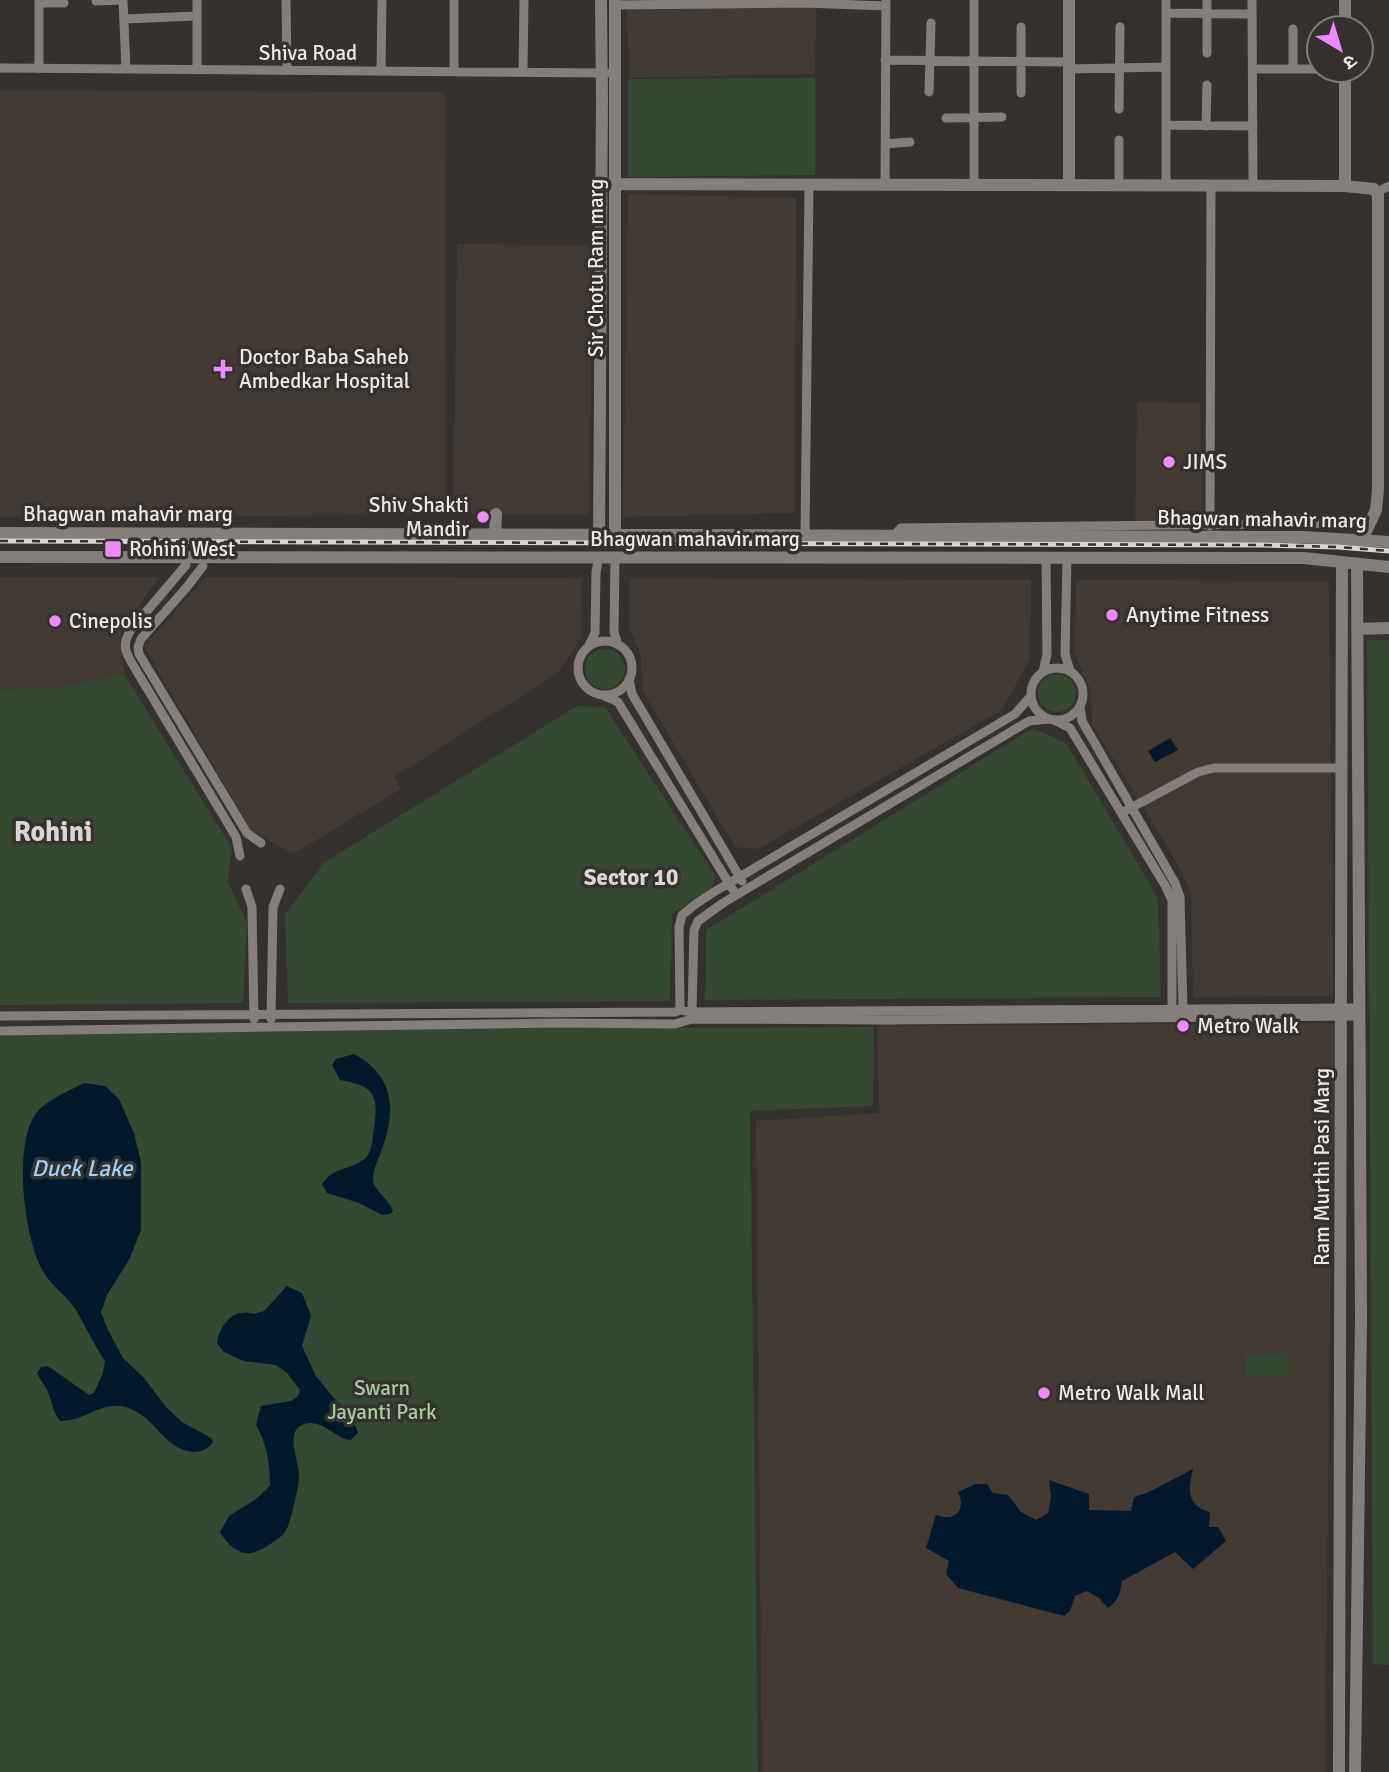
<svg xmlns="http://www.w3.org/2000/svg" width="1389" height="1772" viewBox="0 0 1389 1772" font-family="Signika,'Noto Sans Devanagari',sans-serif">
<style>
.built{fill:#433a33}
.green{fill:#354932}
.water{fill:#03192b}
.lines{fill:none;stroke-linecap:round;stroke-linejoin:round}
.street{stroke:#847f7b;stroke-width:9}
.secondary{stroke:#847f7b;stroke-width:12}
.rail-casing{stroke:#d7d4d2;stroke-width:5}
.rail{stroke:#35312e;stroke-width:2.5;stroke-dasharray:8;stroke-linecap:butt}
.poi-dot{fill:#ed8cf9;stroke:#35312e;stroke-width:2.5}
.labels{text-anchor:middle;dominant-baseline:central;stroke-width:7;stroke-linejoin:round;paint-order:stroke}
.street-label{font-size:21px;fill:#ece9e7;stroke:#35312e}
.poi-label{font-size:21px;fill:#ece9e7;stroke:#35312e;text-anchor:start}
.park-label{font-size:21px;fill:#a4cc9e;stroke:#35312e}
.neighbourhood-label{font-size:23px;font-weight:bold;fill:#dbd6d1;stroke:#35312e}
.water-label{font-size:23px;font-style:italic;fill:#a0d0f9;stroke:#35312e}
.district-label{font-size:28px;font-weight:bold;fill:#dbd6d1;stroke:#35312e}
</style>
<rect width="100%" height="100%" fill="#35312e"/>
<path class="built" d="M626,7l190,1 -1,66 -185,4z
M0,90l445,2 1,131 -1,292 -445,2z
M628,194l168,4 -1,315 -172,4z
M457,244l136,1 -4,270 -136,-1z
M1137,402l63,1 3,118h-68z
M0,577h160l-40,54 4,43 -64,13 -60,2z
M206,577l376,1 -1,60 -23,35 -164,104 7,12 -108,65 -43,-25 -106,-183z
M630,578l401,2 -1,79 -28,51 -244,139 -23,-2 -93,-157 -1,-34 -11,-26z
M1076,580l253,1 4,415 -140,1 -2,-105 -18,-36 -81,-132 -1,-33 -16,-38z
M1335,1023l-5,289 -5,460h-563l-6,-651 123,-8 -2,-87z"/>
<path class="green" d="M815,78v97l-187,2v-98z
M1367,640h22v1025l-16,-1z
M585 669a20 20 0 1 1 40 0a20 20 0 1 1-40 0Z
M124,674l108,174 -4,34 19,41 -4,80 -243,2v-316l60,-2z
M1038 693a19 19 0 1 1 38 0a19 19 0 1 1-38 0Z
M577,706l28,1 110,168 -3,12 -40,27 -2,87 -382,2 -3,-89 40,-52z
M1033,728l34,16 91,154 3,99 -456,3 1,-70z
M874,1027l-1,79 -123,5 8,661h-758v-742z
M1289,1353v22h-43v-21z"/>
<path class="water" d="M1170,738l8,12 -23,12 -7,-11z
M354,1054c42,23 42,58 27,98 -4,10 -10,22 -7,32 3,8 15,16 19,27l-3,3 -8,1 -23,-12 -32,-10 -5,-9c3,-3 4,-6 7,-8 11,-9 29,-8 39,-21 4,-7 5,-19 6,-27 5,-34 0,-42 -34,-48l-8,-15 4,-6z
M84,1083l21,3 14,13 15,34 7,29v68l-11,28 -23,37 -6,17 6,16 16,30 21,20 22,29 16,15 29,16 2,4c-8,13 -26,12 -39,3 -15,-10 -22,-26 -41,-35 -28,-14 -46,12 -73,11 -8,-10 -8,-22 -14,-33 -3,-6 -7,-9 -9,-15l4,-6 7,-1 41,29 5,-2 9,-21 2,-11c-11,-16 -19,-34 -29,-51 -9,-14 -24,-24 -32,-37 -20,-31 -31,-127 -9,-158 9,-14 34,-24 49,-32z
M287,1286l15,7 9,23 -9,30 14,30 17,21 19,20 6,16 -7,7c-17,-1 -30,-24 -49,-15 -17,7 -3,37 -3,50 1,8 -9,51 -14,57 -4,6 -15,12 -21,16 -8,4 -17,8 -25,3 -9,-4 -14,-11 -19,-19l9,-16 27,-17 14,-13c0,-22 -3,-42 -14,-61l5,-19 30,-5 7,-5 2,-6 -13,-17 -11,-8 -32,-4 -20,-9 -7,-9c3,-18 16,-36 37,-29l10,-3z
M1193,1469c-5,21 -7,36 17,43l-1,15h9l8,14 -33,28 -18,-17 -53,29c-2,12 -3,19 -14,27l-9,-10 -12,-7 -12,5 -5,15 -6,5 -106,-28 -12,-14 3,-13 -23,-13 10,-33c18,7 31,-4 22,-23l17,-8h12l6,9 15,2 13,17 15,8 12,-7 3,-16 -2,-17 40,14v16l42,1 3,-14 15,-5z"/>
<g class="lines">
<path class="street" d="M39,0v69
M123,0l3,69
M286,0l1,70
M454,0v71
M1166,0v185
M1252,0l1,185
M96,1l27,-1
M39,3h25
M615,5l189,-2 82,3
M1166,13l86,1
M124,19l73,-3
M1293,29v40
M1207,53v-53
M885,60l184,2
M0,68l607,5
M1069,69l97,-2
M1253,69h66
M197,70v-70
M381,71l1,-71
M523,71l1,-71
M929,92l2,-69
M1021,93v-66
M1119,109l1,-82
M946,118l56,-1
M1166,125l87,1
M1206,126l1,-41
M885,144l25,-2
M1119,185v-45
M885,186l1,-186
M974,186v-186
M1377,192l12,-6
M1210,526l1,-341
M805,536l4,-351
M899,536l-1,-5 3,-3 469,-5
M615,558l-1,74 4,13
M1067,558l-2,96 5,17
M186,565l-56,66c-8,14 -5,21 3,34l103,172 4,19
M203,566l-16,21 -46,52 -3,8 1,7 108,179 14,10
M578 668a27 27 0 1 1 54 0a27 27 0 1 1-54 0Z
M588,647l7,-14 1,-61 3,-15
M1031 694a26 26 0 1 1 52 0a26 26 0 1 1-52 0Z
M1043,672l4,-18 -1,-96
M629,679l3,15 110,187
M602,695l16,7 118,193
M1080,707l2,14 93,162 5,14 3,112
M1054,720l16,8 96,159 6,13v109
M1127,810l71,-38 16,-4h129
M246,889l6,18 2,112
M680,1010l-1,-83 3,-12 15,-12 17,-11 301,-178 16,-18
M690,1015l2,-3 2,-82 4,-9 25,-18 306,-182 20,-2
M0,1016l675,-4 5,-2 12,2 668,-4
M271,1019l2,-112 7,-18
M0,1031l558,-8 117,1 17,-5 195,1 473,-4"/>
<path class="secondary" d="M1345,0v28
M1345,70v116
M601,184l744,2 29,3 4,6v295l-2,20 -14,30
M1069,185v-185
M0,533l1303,4 86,5
M495,535l1,-21
M599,535l3,-435 -1,-100
M615,535v-535
M0,557l1304,1 85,9
M1357,629l32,-1
M1339,1772l3,-1210
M1355,1772l6,-453 -4,-755"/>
<g class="rail-casing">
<path id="rail" d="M0,541l1261,4 77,2 51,4"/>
</g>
<use href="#rail" class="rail"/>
</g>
<g class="poi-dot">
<path d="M219.5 358.5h7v7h7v7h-7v7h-7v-7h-7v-7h7z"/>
<circle cx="1169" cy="462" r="7"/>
<circle cx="483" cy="517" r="7"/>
<rect x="104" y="540" width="18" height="18" rx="3.5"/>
<circle cx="1112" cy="615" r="7"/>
<circle cx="55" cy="621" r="7"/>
<circle cx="1183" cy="1026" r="7"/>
<circle cx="1044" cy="1393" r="7"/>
</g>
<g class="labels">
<g class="street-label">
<text x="308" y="53">Shiva Road</text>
<text transform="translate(596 268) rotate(-90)">Sir Chotu Ram marg</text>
<text x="128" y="514">Bhagwan mahavir marg</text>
<text transform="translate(1262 519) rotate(1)">Bhagwan mahavir marg</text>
<text x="695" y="539">Bhagwan mahavir marg</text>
<text transform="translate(1322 1167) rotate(-90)">Ram Murthi Pasi Marg</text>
</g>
<g class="poi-label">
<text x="239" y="357">Doctor Baba Saheb<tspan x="239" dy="24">Ambedkar Hospital</tspan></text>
<text x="1183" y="462">JIMS</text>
<text x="469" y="505" text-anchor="end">Shiv Shakti<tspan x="469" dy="24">Mandir</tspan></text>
<text x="129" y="549">Rohini West</text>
<text x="1126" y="615">Anytime Fitness</text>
<text x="69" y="621">Cinepolis</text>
<text x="1197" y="1026">Metro Walk</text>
<text x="1058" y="1393">Metro Walk Mall</text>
</g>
<g class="park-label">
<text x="382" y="1388">Swarn<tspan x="382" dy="24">Jayanti Park</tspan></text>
</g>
<g class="neighbourhood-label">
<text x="631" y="877">Sector 10</text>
</g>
<g class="water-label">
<text x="82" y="1168">Duck Lake</text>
</g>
<g class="district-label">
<text x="53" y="832">Rohini</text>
</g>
</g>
<g transform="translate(1340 49) rotate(142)"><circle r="33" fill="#35312e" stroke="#7e7b78" stroke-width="2"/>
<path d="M0-5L12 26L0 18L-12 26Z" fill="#ed8cf9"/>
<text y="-10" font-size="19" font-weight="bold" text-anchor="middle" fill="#ece9e7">उ</text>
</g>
</svg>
